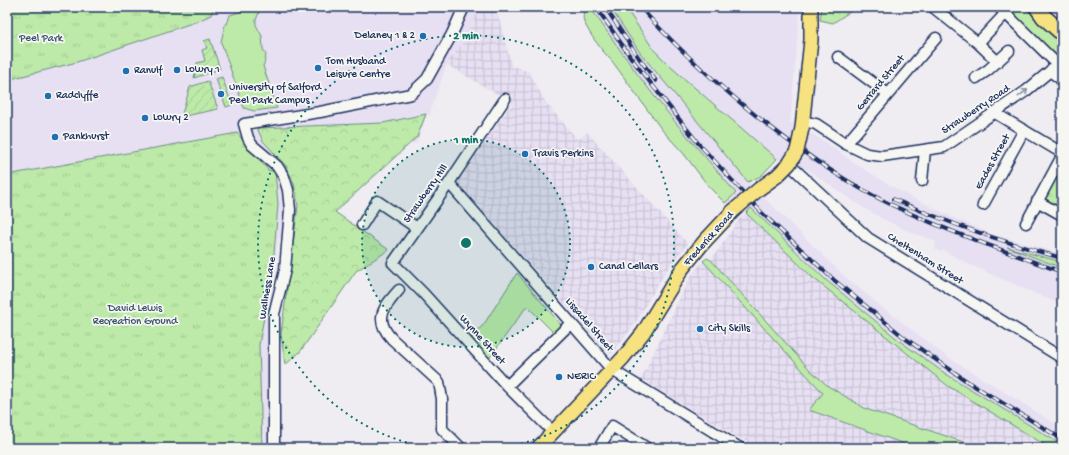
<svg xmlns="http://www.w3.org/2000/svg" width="1069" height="455" viewBox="0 0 1069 455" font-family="'Gochi Hand',sans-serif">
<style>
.built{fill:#e7dff2}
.industrial{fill:url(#industrial-grid)}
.grass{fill:#bdeaa8;stroke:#6c8c83}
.forest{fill:url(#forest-crowns);stroke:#6c8c83}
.park{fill:url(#park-tufts);stroke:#6c8c83}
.garden{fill:url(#garden-furrows);stroke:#6c8c83}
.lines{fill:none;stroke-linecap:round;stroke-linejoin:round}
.minor-casing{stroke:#1b2f5e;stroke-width:13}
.major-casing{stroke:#1b2f5e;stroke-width:16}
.highway-casing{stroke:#1b2f5e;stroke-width:18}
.minor{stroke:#f6f6f2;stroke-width:10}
.major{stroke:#f7e281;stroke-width:13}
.highway{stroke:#f7e281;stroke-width:15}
.rail-casing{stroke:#1b2f5e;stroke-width:4}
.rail{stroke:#f6f6f2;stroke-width:2.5;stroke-dasharray:8;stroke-linecap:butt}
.major-bridge-casing{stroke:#1b2f5e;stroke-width:16;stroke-linecap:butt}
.major-bridge{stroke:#f7e281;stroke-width:13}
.oneway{stroke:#8892a8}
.ring{fill:none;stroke:#0f766e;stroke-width:2;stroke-dasharray:2 4}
.poi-dot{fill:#1f6fb2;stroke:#f6f6f2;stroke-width:1.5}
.labels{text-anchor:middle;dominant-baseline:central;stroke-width:3.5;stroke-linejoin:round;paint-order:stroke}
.poi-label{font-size:11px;fill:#1b2f5e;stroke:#f6f6f2;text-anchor:start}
.park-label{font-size:11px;fill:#3b546d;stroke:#f6f6f2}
.street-label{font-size:11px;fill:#1b2f5e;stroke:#f6f6f2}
.centre{fill:#0f766e;stroke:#f6f6f2;stroke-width:2}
.ring-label{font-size:12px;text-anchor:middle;font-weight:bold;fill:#0f766e;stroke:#f6f6f2;stroke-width:3.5;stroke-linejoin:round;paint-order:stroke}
</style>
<defs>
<pattern id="industrial-grid" width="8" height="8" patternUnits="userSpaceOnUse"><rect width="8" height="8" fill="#e7dff2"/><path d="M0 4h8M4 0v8" fill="none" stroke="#c6c0d2"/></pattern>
<pattern id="forest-crowns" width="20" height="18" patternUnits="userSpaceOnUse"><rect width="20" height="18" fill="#bdeaa8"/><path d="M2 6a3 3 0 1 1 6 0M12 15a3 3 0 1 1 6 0" fill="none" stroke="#a2c993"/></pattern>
<pattern id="park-tufts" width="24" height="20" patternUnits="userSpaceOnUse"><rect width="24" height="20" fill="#bdeaa8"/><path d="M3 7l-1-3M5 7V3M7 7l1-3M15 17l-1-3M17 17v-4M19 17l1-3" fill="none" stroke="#a2c993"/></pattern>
<pattern id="garden-furrows" width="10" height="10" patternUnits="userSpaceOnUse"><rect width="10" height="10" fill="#bdeaa8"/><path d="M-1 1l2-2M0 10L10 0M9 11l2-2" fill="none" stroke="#a2c993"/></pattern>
</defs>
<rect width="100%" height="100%" fill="#efecf2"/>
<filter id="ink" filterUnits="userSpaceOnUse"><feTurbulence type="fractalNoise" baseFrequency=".025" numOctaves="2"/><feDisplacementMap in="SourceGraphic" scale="8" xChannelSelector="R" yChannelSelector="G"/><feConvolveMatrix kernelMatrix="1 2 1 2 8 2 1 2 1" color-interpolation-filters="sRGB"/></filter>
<g filter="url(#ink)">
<path class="built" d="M7,7h478l-17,26 -6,11 -15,20 -16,44 -1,7h-3l-11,29 -6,-1 -76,69 -56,27 -9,98 -1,111h-261z
M582,7h218l-10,115 34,19 30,22 47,29 55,27 38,16 68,19v51l-94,-41 -25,-14 -2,2 -6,-3 1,-8 -26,-9 -27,-13 -21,-12 -55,-38 -30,-10 -16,17 -13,6 96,94 39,32 63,48 116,72v20h-12l-102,-62 -202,-173 -21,-10 -63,-73 -50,-69 -8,-8 -21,-32 1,-11z"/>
<path class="industrial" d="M480,7h16l16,61 4,-1 13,5 17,31 32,37 9,-8 101,112 -15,17 -15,23 -25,43 -23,28 -89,-101 -65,-71 56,-80 -66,-39 16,-20z
M746,213l66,64 136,109 102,62h-69l-115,-39 -38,-23 -17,-15 -100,-111 29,-42z
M703,261l121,132 -15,17 104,37v1h-157l-115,-69 49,-102z"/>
<path class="grass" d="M254,7h7l-5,13v5l6,11 1,13 3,6 -2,9 -1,2 14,42 -23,3 -10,-3 -23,-66 4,-18h2l3,-9z
M582,7h8c21,30 42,61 65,90 26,33 54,64 81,96l-11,10 -16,-16 -25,-33 -22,-24 -50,-69c-10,-10 -22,-26 -28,-39 -2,-5 1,-10 -2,-15z
M610,7h15l29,43 18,18 105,91 -16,17 -13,6 -107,-128z
M1008,7h16l37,33 1,10 -4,7z
M751,208l75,72 75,62 45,32 116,71v3h-12l-102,-62 -136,-109 -66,-64z
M1007,247l55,15v6z
M707,258l4,2 100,111 17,15 38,23 115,39h-68v-1l-104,-37 14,-17 -120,-132z
M517,273l45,53 -8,7 -27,-27 -39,54 -18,-21 14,-15z"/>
<path class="forest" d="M822,7h30l2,2 -21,14 -13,-3z
M426,114l-9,23 -82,75 54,38 -33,21 -56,81 -15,13 -4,-31 17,-129 -4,-22 -9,-18 -22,-24 -6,-13 126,-5z"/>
<path class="park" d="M7,7h207l-3,8 -13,6 -121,41 -70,18z
M237,133l31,37 7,2 3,32 -5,62 -14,79 3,103h-255v-273z
M1062,164v48l-19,-11z"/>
<path class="garden" d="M210,39l10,30 -26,9 3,-15 8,-2 -3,-11 5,-2 -3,-7z
M222,77l10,28 -6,2 -10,-28z
M208,81l10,28 -33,7 -3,-2 8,-27z"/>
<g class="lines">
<g class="minor-casing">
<path id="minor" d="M999,7l58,57
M934,8l44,35
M838,57l50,37
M998,62l-20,-19 27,-29
M1050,71l12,9
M976,78l12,-8 21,-19
M505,99l-56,84 -56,80 31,31 83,92 46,46
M995,113l67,40
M803,121l13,3 30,20 21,10 15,2 62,-9 82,-56 24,-20 12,-13
M846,144l90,-106
M789,164l79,74 194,120
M922,181l3,-31
M449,183l163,187 128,78
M1037,201l25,14
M983,205l41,-75
M1026,223l36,-67
M362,225l15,-24 40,27
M399,290c-15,17 -26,29 -7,49l47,43 3,17v30l19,19
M507,386l64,-63
M274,448v-134l11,-44 5,-60 -2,-20 -4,-13 -7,-11 -25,-21 -4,-7 -4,-14 76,-12 91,-18 16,-15 25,-45 12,-27
M599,448l13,-22 35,22"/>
</g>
<g class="major-casing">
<path id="major" d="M802,128l9,-88v-33
M538,448l85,-90 20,-25 39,-64 22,-27 29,-31"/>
</g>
<g class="highway-casing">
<path id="highway" d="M1037,7l7,10 18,16"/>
</g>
<use href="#minor" class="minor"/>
<use href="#major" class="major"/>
<use href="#highway" class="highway"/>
<g class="rail-casing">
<path id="rail" d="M596,7l38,55 64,81 65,71 71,66 72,59 65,45 91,55
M605,7l34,51 17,23
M640,7c31,35 66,67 103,98 41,34 84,66 131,91 60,31 125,53 188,76
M893,199c55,24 112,44 169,59"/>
</g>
<use href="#rail" class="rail"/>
<g class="major-bridge-casing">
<path id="major-bridge" d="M733,211l26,-22 18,-13 12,-12 8,-13 5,-23"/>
</g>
<use href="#major-bridge" class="major-bridge"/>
</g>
<defs><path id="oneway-shaft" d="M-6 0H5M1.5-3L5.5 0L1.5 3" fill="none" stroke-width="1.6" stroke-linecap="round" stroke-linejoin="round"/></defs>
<use class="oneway" href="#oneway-shaft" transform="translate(1023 93) rotate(-37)"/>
</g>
<circle cx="466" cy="243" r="104" fill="#0f766e" fill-opacity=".12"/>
<g class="ring">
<circle cx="466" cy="243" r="104"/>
<path d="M430 448A208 208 0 1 1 502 448"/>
</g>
<g class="poi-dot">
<circle cx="423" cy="36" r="4"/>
<circle cx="318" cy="68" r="4"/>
<circle cx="177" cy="70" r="4"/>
<circle cx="126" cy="71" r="4"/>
<circle cx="221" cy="94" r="4"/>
<circle cx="48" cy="96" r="4"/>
<circle cx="145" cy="118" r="4"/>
<circle cx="55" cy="137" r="4"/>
<circle cx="525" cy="154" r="4"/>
<circle cx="591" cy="267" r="4"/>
<circle cx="700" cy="329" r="4"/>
<circle cx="559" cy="377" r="4"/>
</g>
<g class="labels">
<g class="poi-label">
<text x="415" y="36" text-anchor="end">Delaney 1 &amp; 2</text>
<text x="326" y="62">Tom Husband<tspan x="326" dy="13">Leisure Centre</tspan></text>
<text x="185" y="70">Lowry 1</text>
<text x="134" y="71">Ranulf</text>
<text x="229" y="88">University of Salford<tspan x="229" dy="13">Peel Park Campus</tspan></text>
<text x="56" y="96">Radclyffe</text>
<text x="153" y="118">Lowry 2</text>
<text x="63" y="137">Pankhurst</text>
<text x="533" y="154">Travis Perkins</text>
<text x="599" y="267">Canal Cellars</text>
<text x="708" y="329">City Skills</text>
<text x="567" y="377">NERIC</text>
</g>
<g class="park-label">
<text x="41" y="39">Peel Park</text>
<text x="135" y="309">David Lewis<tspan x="135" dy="13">Recreation Ground</tspan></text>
</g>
<g class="street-label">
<text transform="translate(881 83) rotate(-50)">Gerrard Street</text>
<text transform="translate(976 110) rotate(-34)">Strawberry Road</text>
<text transform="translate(993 162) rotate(-61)">Eades Street</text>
<text transform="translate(426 194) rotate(-55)">Strawberry Hill</text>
<text transform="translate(709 239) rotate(-48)">Frederick Road</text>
<text transform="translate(925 259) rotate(32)">Cheltenham Street</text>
<text transform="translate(268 288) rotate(-81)">Wallness Lane</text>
<text transform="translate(589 325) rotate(49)">Lissadel Street</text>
<text transform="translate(482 340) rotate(48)">Wynne Street</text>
</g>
</g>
<circle cx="466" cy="243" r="6" class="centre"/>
<g class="ring-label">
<text x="466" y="39">2 min</text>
<text x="466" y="143">1 min</text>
</g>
<rect width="1069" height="455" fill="none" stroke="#f6f6f2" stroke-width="24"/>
<rect x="12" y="12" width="1045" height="431" fill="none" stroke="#1b2f5e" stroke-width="1.5" filter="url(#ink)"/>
</svg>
